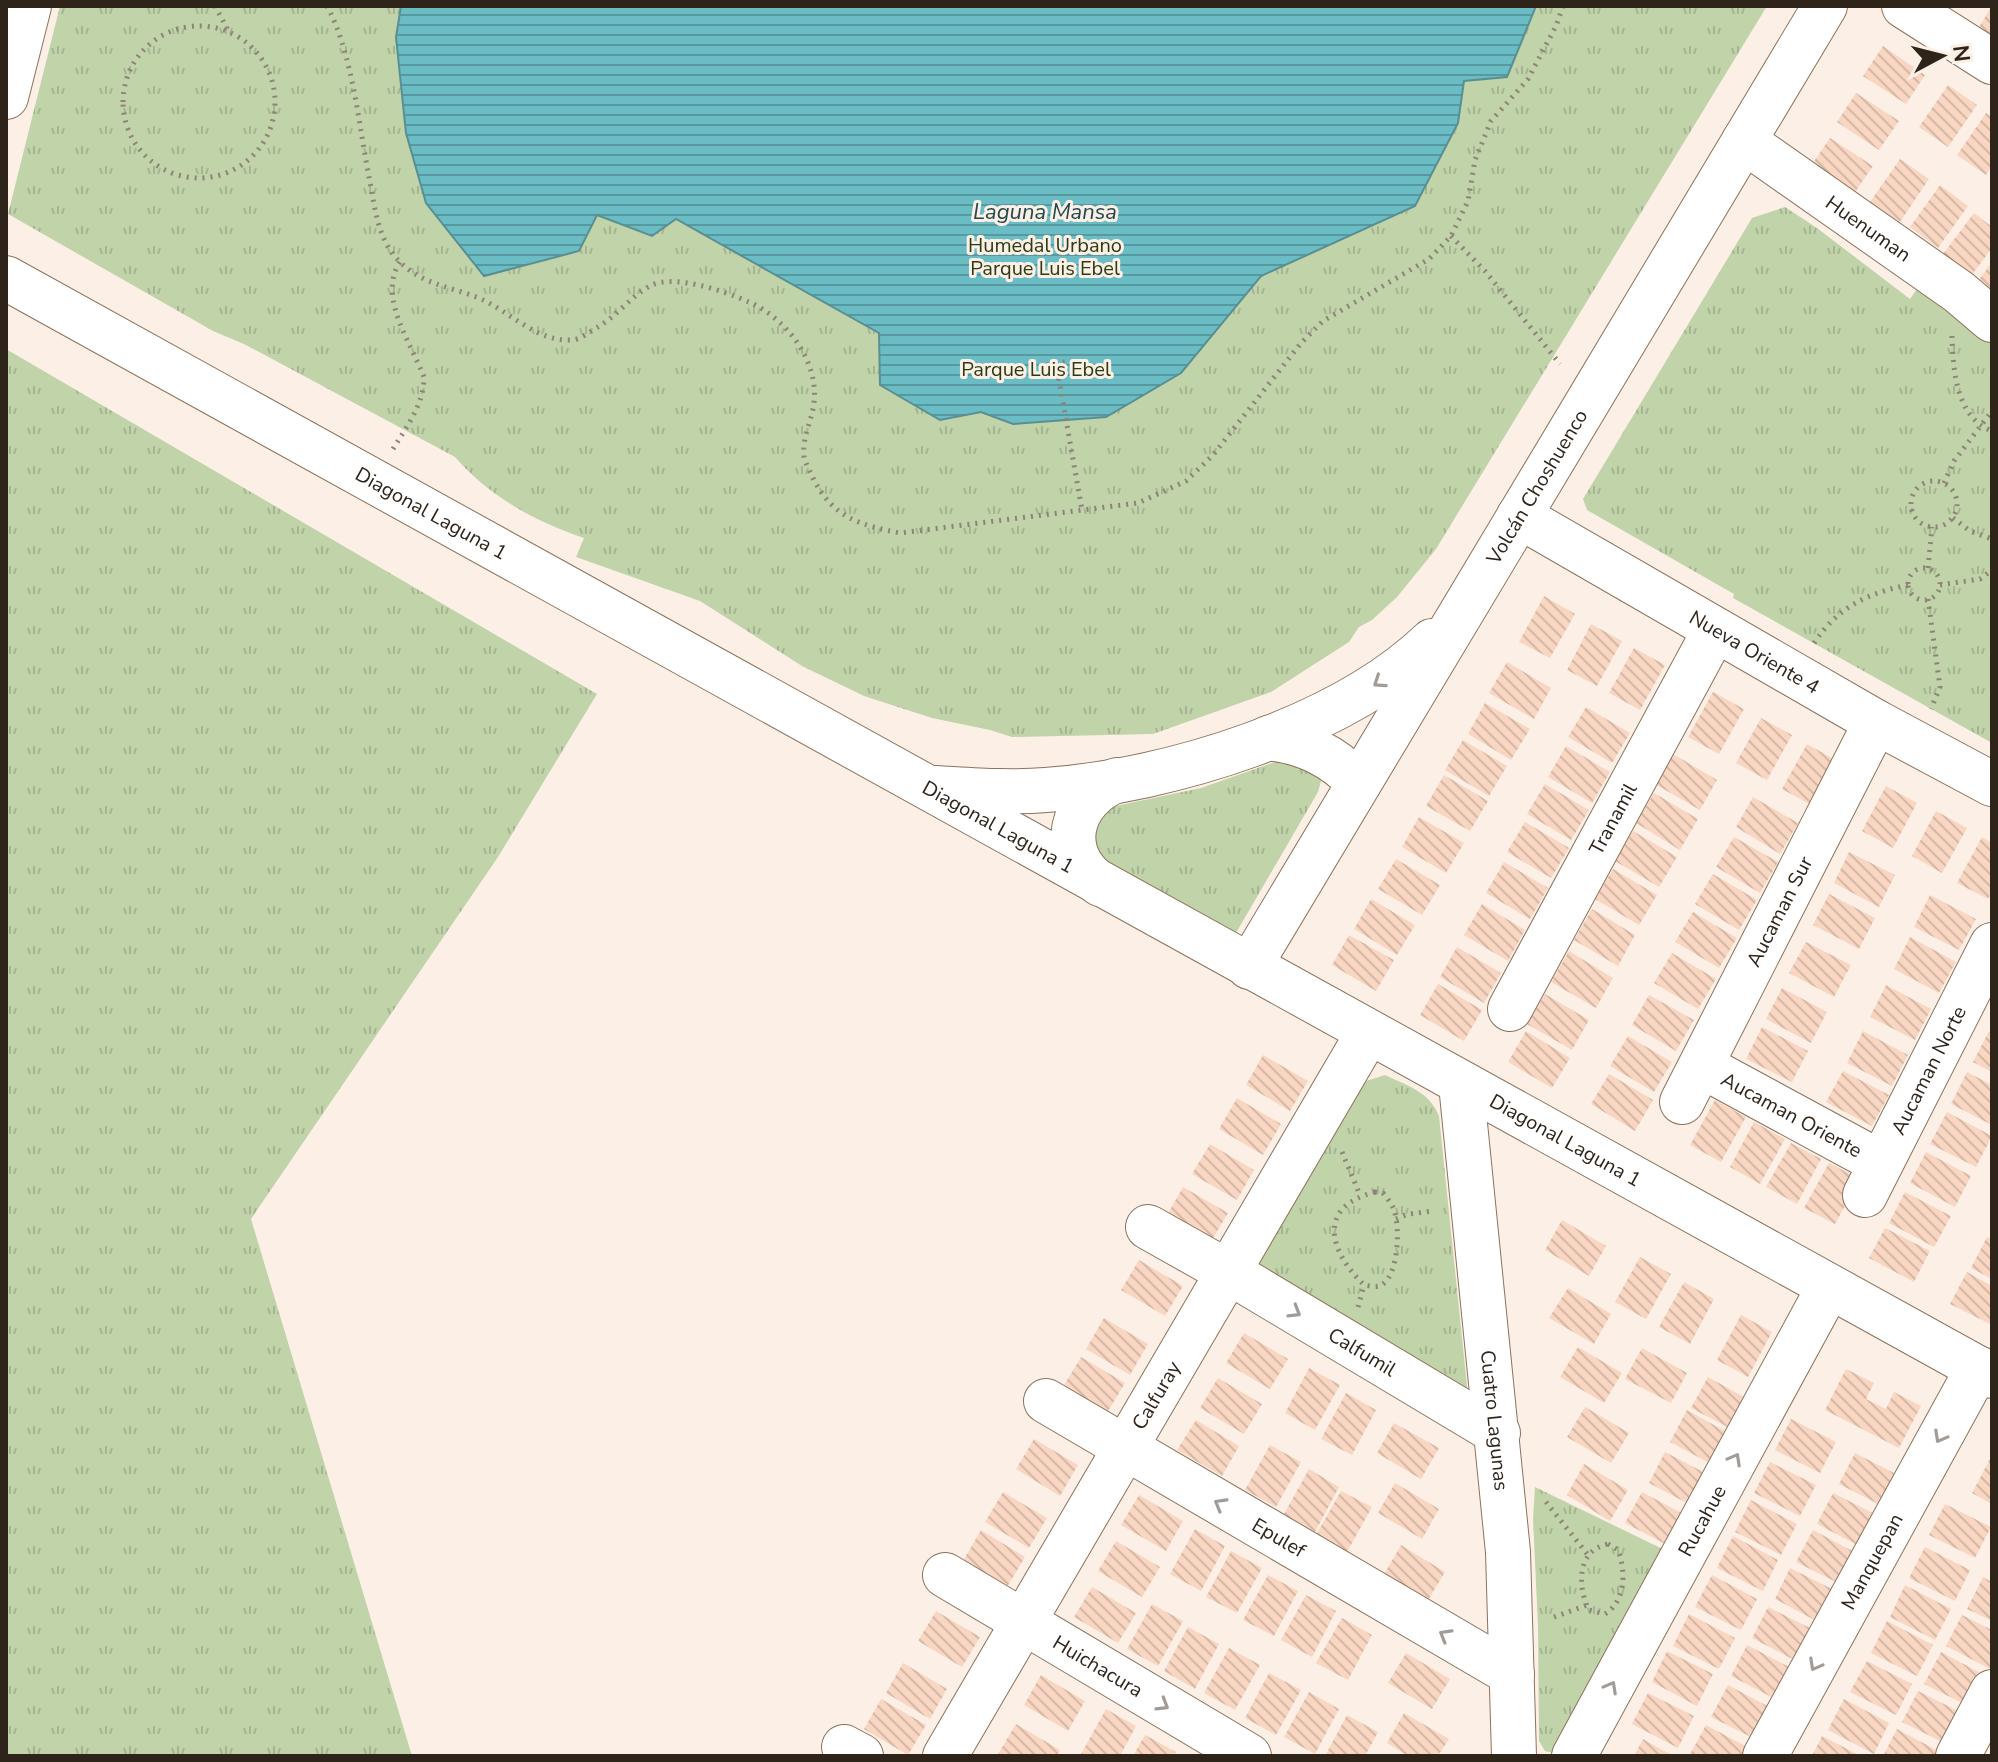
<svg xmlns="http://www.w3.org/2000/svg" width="1998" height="1762" viewBox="0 0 1998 1762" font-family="'Nunito Sans',sans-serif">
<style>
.grass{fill:url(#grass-tufts)}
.water{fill:url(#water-rules);stroke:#598f92;stroke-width:2}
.building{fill:url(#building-back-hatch)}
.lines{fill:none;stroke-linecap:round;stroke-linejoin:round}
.minor-casing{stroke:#8c725b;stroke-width:46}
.path{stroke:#8e8379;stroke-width:5;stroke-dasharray:2 6;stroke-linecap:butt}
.minor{stroke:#fff;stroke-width:44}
.oneway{stroke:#a19c98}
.labels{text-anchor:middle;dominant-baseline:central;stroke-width:6;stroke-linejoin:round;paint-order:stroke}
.street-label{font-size:20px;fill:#2f241a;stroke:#fcf0e6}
.park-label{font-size:20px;fill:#2c3c12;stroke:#fcf0e6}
.water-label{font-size:22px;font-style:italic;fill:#21484c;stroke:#fcf0e6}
</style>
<defs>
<pattern id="grass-tufts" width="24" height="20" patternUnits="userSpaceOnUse" patternTransform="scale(2)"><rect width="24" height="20" fill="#c1d3a9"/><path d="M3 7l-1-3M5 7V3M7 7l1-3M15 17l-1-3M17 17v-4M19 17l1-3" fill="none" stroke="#a6b591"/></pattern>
<pattern id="water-rules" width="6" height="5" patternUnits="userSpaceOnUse" patternTransform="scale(2)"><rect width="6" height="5" fill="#6bbdc5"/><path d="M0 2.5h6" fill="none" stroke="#58999f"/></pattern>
<pattern id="building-back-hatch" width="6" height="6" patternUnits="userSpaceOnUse" patternTransform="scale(2)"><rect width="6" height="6" fill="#f8d6c2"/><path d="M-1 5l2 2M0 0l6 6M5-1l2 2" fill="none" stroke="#d5b8a6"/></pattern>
</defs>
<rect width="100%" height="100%" fill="#fcf0e6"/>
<path class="grass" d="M60,6h1707l-331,543 -39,48 -25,23 -13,7 -10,15 -78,50 -118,42 -141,3 -22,-7 -58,-12 -68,-22 -62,-30 -102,-65 -124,-44 8,-19c-50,-17 -94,-41 -129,-81l-211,-113 -31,-13 -205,-117z
M1785,207l32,21 93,71 11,-16 71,55v405l-259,-145 1,-4 -147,-84 -4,-11 169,-281z
M6,349l591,345 -99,163 -247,362 161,537h-406z
M1286,758l28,11 7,12 -3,11 -82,141 -128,-70 -15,-15 1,-30 12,-10 95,-20z
M1385,1075c21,10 45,17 54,41l30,289 -219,-134 116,-190z
M1535,1487l140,68 -117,199 -13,-3 -6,-10 -1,-115 -5,-107z"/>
<path class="water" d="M401,6h1135l-29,71 -43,4 -6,42 -43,83 -154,70 -80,97 -75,44 -93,7 -32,-12 -41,8 -60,-35 -1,-52 -203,-114 -24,17 -55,-21 -18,36 -95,25 -58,-73 -20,-70 -10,-96z"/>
<path class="building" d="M1992,6v29l-13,-8z
M1883,46l42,29 -19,29 -43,-28z
M1948,85l29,20 -29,42 -29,-20z
M1856,93l43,28 -20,29 -42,-28z
M1986,113l6,4v49l-6,9 -29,-20z
M1830,138l43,28 -20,29 -43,-28z
M1900,159l29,20 -29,43 -30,-20z
M1940,185l28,21 -30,42 -28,-21z
M1974,213l18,14v21l-21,28 -28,-22z
M1992,262v29l-14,-10z
M1544,596l31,18 -25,44 -31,-16z
M1591,624l31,17 -25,45 -30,-16z
M1634,648l31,17 -25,45 -31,-17z
M1507,662l44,26 -17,31 -45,-26z
M1713,692l31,17 -25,45 -31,-17z
M1485,703l45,26 -19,31 -43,-26z
M1586,707l44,26 -18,30 -44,-26z
M1761,718l31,17 -25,45 -31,-17z
M1463,740l44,26 -18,30 -44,-26z
M1807,744l30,17 -24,45 -31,-17z
M1566,746l44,26 -18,31 -44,-26z
M1673,754l44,26 -17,30 -45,-26z
M1444,775l44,26 -18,30 -44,-25z
M1545,784l44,26 -18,30 -44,-26z
M1886,786l31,17 -24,45 -31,-17z
M1654,793l44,26 -18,31 -44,-27z
M1753,797l45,26 -18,31 -44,-27z
M1936,811l31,17 -25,45 -30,-17z
M1419,817l45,26 -18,30 -44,-26z
M1525,822l44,26 -18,30 -44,-26z
M1633,831l44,26 -18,30 -44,-26z
M1734,837l44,25 -18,31 -44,-26z
M1982,837l10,6v49l-4,7 -31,-16z
M1849,852l46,23 -16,32 -45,-24z
M1396,859l44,26 -18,30 -44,-26z
M1504,862l44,26 -18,31 -44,-26z
M1613,869l44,26 -18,30 -44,-26z
M1713,874l44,26 -18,30 -44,-26z
M1829,894l46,24 -16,31 -46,-24z
M1930,895l46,24 -17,31 -45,-23z
M1371,899l44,26 -18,30 -43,-26z
M1482,904l43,26 -17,31 -44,-26z
M1592,909l43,26 -17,31 -44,-26z
M1693,912l44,26 -18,30 -44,-26z
M1349,935l45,25 -18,31 -44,-26z
M1910,937l46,25 -17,31 -45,-24z
M1806,942l45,23 -17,32 -45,-24z
M1457,947l44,26 -17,30 -44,-26z
M1569,951l44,27 -17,30 -45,-26z
M1672,953l44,26 -18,30 -44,-26z
M1438,984l44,26 -18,31 -44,-26z
M1886,985l45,24 -16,31 -45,-23z
M1782,988l45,24 -16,31 -45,-24z
M1545,994l44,26 -17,30 -45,-26z
M1649,995l45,25 -18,31 -44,-26z
M1762,1027l46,24 -16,31 -46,-23z
M1526,1031l44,27 -18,30 -44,-26z
M1863,1031l45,24 -16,31 -45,-23z
M1989,1031l3,2v39l-19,-10z
M1628,1036l44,26 -18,30 -44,-26z
M1263,1055l45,26 -18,30 -44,-26z
M1843,1071l46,24 -17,31 -46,-24z
M1967,1072l25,13v40l-41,-21z
M1609,1074l44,26 -18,31 -44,-27z
M1237,1098l44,26 -18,31 -44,-26z
M1715,1100l31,17 -25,45 -31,-17z
M1947,1112l45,24 -16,31 -46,-23z
M1754,1122l31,17 -25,45 -30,-17z
M1791,1143l30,16 -24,45 -31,-17z
M1210,1144l44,26 -17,30 -45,-26z
M1926,1152l45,24 -16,31 -45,-24z
M1829,1163l31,16 -25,45 -31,-16z
M1183,1187l45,26 -18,30 -44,-26z
M1905,1192l46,24 -17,31 -45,-24z
M1562,1220l44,26 -17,30 -44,-26z
M1885,1228l45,23 -16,31 -45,-24z
M1987,1237l5,2v40l-21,-11z
M1640,1257l31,17 -25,45 -31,-17z
M1139,1260l44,26 -18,30 -44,-26z
M1967,1272l25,14v39l-42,-21z
M1684,1282l30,17 -24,45 -31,-17z
M1568,1288l43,26 -17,30 -45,-26z
M1741,1315l31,17 -24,45 -31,-17z
M1104,1318l44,26 -18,31 -44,-26z
M1244,1333l44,26 -18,30 -44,-26z
M1578,1347l44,26 -18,30 -44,-26z
M1642,1348l45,25 -16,30 -46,-24z
M1081,1357l44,26 -18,30 -44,-26z
M1309,1368l31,17 -25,45 -30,-17z
M1846,1369l28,14 -8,16 20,10 8,-17 27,14 -22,42 -74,-38z
M1708,1377l45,25 -16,30 -46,-24z
M1218,1378l44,26 -18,30 -44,-26z
M1346,1393l30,17 -24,45 -31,-16z
M1585,1407l44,26 -18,30 -44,-26z
M1687,1410l45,25 -17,31 -45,-24z
M1791,1419l45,23 -16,31 -45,-23z
M1196,1420l43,26 -17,30 -45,-26z
M1394,1423l45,25 -18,31 -44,-26z
M1034,1439l44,26 -18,31 -44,-27z
M1270,1445l31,17 -25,45 -31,-17z
M1665,1452l46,24 -17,31 -45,-24z
M1855,1453l45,23 -16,31 -45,-23z
M1992,1455v49l-20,-11z
M1770,1462l46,23 -16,31 -46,-23z
M1584,1464l44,26 -18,31 -43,-26z
M1309,1469l30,18 -24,45 -31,-18z
M1395,1483l44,26 -17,30 -44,-26z
M1341,1491l31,16 -25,45 -31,-17z
M1003,1492l44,26 -18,30 -44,-26z
M1642,1492l45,24 -16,31 -46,-24z
M1833,1493l46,23 -16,32 -46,-24z
M1139,1495l44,26 -17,30 -45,-26z
M1751,1500l46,24 -16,31 -46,-23z
M1945,1504l46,23 -16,31 -46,-23z
M1195,1529l30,17 -24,45 -31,-17z
M981,1530l44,27 -18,30 -44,-26z
M1813,1530l45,24 -16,31 -46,-23z
M1733,1536l45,24 -15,31 -46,-23z
M1116,1541l44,26 -18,30 -44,-26z
M1401,1545l44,27 -18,30 -44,-26z
M1925,1547l45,23 -15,31 -46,-23z
M1231,1551l31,17 -25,45 -31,-16z
M1790,1568l46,23 -16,32 -45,-24z
M1268,1575l30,16 -24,45 -31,-16z
M1712,1575l45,24 -16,31 -46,-23z
M1983,1577l9,5v39l-25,-12z
M1905,1585l46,24 -16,31 -45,-23z
M1092,1587l44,26 -18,30 -44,-26z
M1306,1595l30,16 -24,46 -31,-17z
M1152,1604l31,17 -25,45 -31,-17z
M1768,1607l46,23 -16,32 -46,-24z
M936,1611l44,26 -18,30 -44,-26z
M1689,1614l46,24 -16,31 -46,-23z
M1962,1615l30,15v40l-46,-24z
M1342,1618l30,17 -24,45 -32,-17z
M1887,1621l46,24 -16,31 -46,-23z
M1188,1627l31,17 -24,45 -31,-18z
M1747,1645l46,24 -16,31 -46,-24z
M1229,1648l31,17 -25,45 -31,-17z
M1667,1651l46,23 -16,32 -45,-24z
M1941,1652l45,24 -16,31 -46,-23z
M1406,1653l44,26 -18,30 -44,-26z
M1867,1661l45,23 -16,31 -46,-23z
M903,1663l44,26 -17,30 -44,-26z
M1269,1673l32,17 -25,45 -31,-17z
M1041,1675l44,26 -17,30 -44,-26z
M1728,1685l45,24 -16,31 -46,-23z
M1918,1691l46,23 -16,31 -46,-23z
M1309,1692l30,17 -24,45 -31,-17z
M1648,1693l46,23 -16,32 -46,-24z
M881,1699l45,26 -18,30 -44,-26z
M1844,1699l45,24 -15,31 -46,-24z
M1106,1709l30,17 -16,30h-36l-3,-2z
M1404,1713l45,26 -11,17h-30l-21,-13z
M1347,1715l31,17 -13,24h-40z
M1016,1724l44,26 -3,6 -59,-2z
M1706,1725l45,24 -4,7h-58z
M1897,1729l45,24 -1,3h-58z
M1145,1735l31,17 -3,4h-40z
M1822,1736l39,20h-49z
M1643,1739l30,17h-39z"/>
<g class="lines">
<g class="minor-casing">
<g id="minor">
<path d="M1904,6l88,56"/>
<path d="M6,97l23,-91"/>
<path id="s1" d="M1744,141l215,151 33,28"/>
<path id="s2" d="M6,278l1986,1098"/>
<path id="s3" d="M1519,516l357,206 116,62"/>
<path d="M1268,738c37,4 65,18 91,45"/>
<path d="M936,788c37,2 73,5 110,2 124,-9 295,-62 386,-149"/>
<path d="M1100,884c-44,-32 -30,-85 17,-104"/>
<path id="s4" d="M1249,967l576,-961"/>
<path id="s5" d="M1510,1009l205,-379"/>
<path id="s6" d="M1702,1066l179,97"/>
<path id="s7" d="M1461,1084l47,468 6,204"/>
<path id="s8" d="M1682,1102l194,-380"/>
<path id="s9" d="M1865,1195l127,-250"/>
<path id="s10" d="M1148,1227l101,57 249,149"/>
<path id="s11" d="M1046,1401l466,273"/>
<path id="s12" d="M945,1575l304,181"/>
<path d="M844,1747l17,9"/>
<path id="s13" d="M945,1756l423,-723"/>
<path id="s14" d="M1574,1756l255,-469"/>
<path id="s15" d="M1765,1756l213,-388"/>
<path d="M1958,1756l34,-64"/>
</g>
</g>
<path class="path" d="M215,6l13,24
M327,6c26,48 32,122 43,176 5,27 8,57 28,78 24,25 51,26 81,38 30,13 58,44 92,42 9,0 20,-9 27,-13 19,-11 33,-31 52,-41 24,-13 76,6 99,16 37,16 70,59 65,101 -2,17 -12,34 -10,53 1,7 6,15 9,22 20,40 47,47 87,55l238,-30 48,-22 27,-26 88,-112 22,-22 106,-62 22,-23 17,-35 7,-41 16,-39 37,-42 28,-53 7,-20
M123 102a76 76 0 1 1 152 0a76 76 0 1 1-152 0Z
M1451,236l34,35 75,93
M1952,336c1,33 4,82 40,95
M1056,363l26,147
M1039,366l32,-5
M393,449c14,-23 31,-45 31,-72 -13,-34 -47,-81 -24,-115
M1911 504a23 23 0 1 1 46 0a23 23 0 1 1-46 0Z
M1944,483l10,-22 38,-50
M1953,518l17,13 22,8
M1928,568l4,-41
M1908 584a16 16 0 1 1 32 0a16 16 0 1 1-32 0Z
M1940,585l40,-6 12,-9
M1928,599l12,88 -9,22
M1814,643c23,-35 53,-50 94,-58
M1342,1152l18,43
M1375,1192l8,1c4,5 9,11 11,17 6,16 5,62 -11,74 -5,4 -13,2 -19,1 -35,-34 -48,-78 11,-93z
M1396,1219l12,-5 26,-3
M1358,1307l6,-22
M1546,1502l42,53
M1608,1544l10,6c8,21 8,51 -13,64l-16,-4c-12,-24 -12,-60 19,-66z
M1554,1617l33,-12"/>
<use href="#minor" class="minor"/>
</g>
<defs><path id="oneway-chevron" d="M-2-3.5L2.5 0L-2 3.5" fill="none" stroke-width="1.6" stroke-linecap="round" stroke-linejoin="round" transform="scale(2)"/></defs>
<g class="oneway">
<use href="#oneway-chevron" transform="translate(1379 682) rotate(146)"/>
<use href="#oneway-chevron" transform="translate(1295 1312) rotate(31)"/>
<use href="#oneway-chevron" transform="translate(1940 1437) rotate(119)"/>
<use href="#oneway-chevron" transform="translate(1735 1459) rotate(-61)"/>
<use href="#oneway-chevron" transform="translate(1220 1504) rotate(-150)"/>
<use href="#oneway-chevron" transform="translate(1445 1635) rotate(-150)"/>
<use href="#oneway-chevron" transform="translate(1815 1665) rotate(119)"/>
<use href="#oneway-chevron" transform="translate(1611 1687) rotate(-61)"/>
<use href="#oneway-chevron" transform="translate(1163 1705) rotate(31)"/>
</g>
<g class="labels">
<g class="street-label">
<text stroke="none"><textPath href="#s1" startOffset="152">Huenuman</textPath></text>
<text stroke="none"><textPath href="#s4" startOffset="560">Volcán Choshuenco</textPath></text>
<text stroke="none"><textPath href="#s2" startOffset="486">Diagonal Laguna 1</textPath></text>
<text stroke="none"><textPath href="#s3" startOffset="272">Nueva Oriente 4</textPath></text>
<text stroke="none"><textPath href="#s5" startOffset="216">Tranamil</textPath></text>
<text stroke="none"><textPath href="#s2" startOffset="1134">Diagonal Laguna 1</textPath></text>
<text stroke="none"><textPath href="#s8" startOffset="214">Aucaman Sur</textPath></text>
<text stroke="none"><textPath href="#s9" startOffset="140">Aucaman Norte</textPath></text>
<text stroke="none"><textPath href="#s6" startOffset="102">Aucaman Oriente</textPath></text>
<text stroke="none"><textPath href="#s2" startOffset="1782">Diagonal Laguna 1</textPath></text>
<text stroke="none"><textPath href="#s10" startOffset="248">Calfumil</textPath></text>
<text stroke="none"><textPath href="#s13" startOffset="418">Calfuray</textPath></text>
<text stroke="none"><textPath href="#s7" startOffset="338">Cuatro Lagunas</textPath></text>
<text stroke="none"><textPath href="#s14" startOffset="268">Rucahue</textPath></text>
<text stroke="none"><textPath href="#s11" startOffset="270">Epulef</textPath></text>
<text stroke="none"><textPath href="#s15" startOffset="222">Manquepan</textPath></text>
<text stroke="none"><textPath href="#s12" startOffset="178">Huichacura</textPath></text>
</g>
<g class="park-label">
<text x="1045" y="245">Humedal Urbano<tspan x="1045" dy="23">Parque Luis Ebel</tspan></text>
<text x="1036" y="369">Parque Luis Ebel</text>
</g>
<g class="water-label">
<text x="1045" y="212">Laguna Mansa</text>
</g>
</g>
<rect width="1998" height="1762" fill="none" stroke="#2f241a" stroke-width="16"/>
<g transform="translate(1942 56) rotate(83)" stroke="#fcf0e6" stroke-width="6" paint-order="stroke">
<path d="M0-6L14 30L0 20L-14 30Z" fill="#2f241a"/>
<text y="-12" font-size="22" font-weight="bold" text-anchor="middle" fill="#2f241a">N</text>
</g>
</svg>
